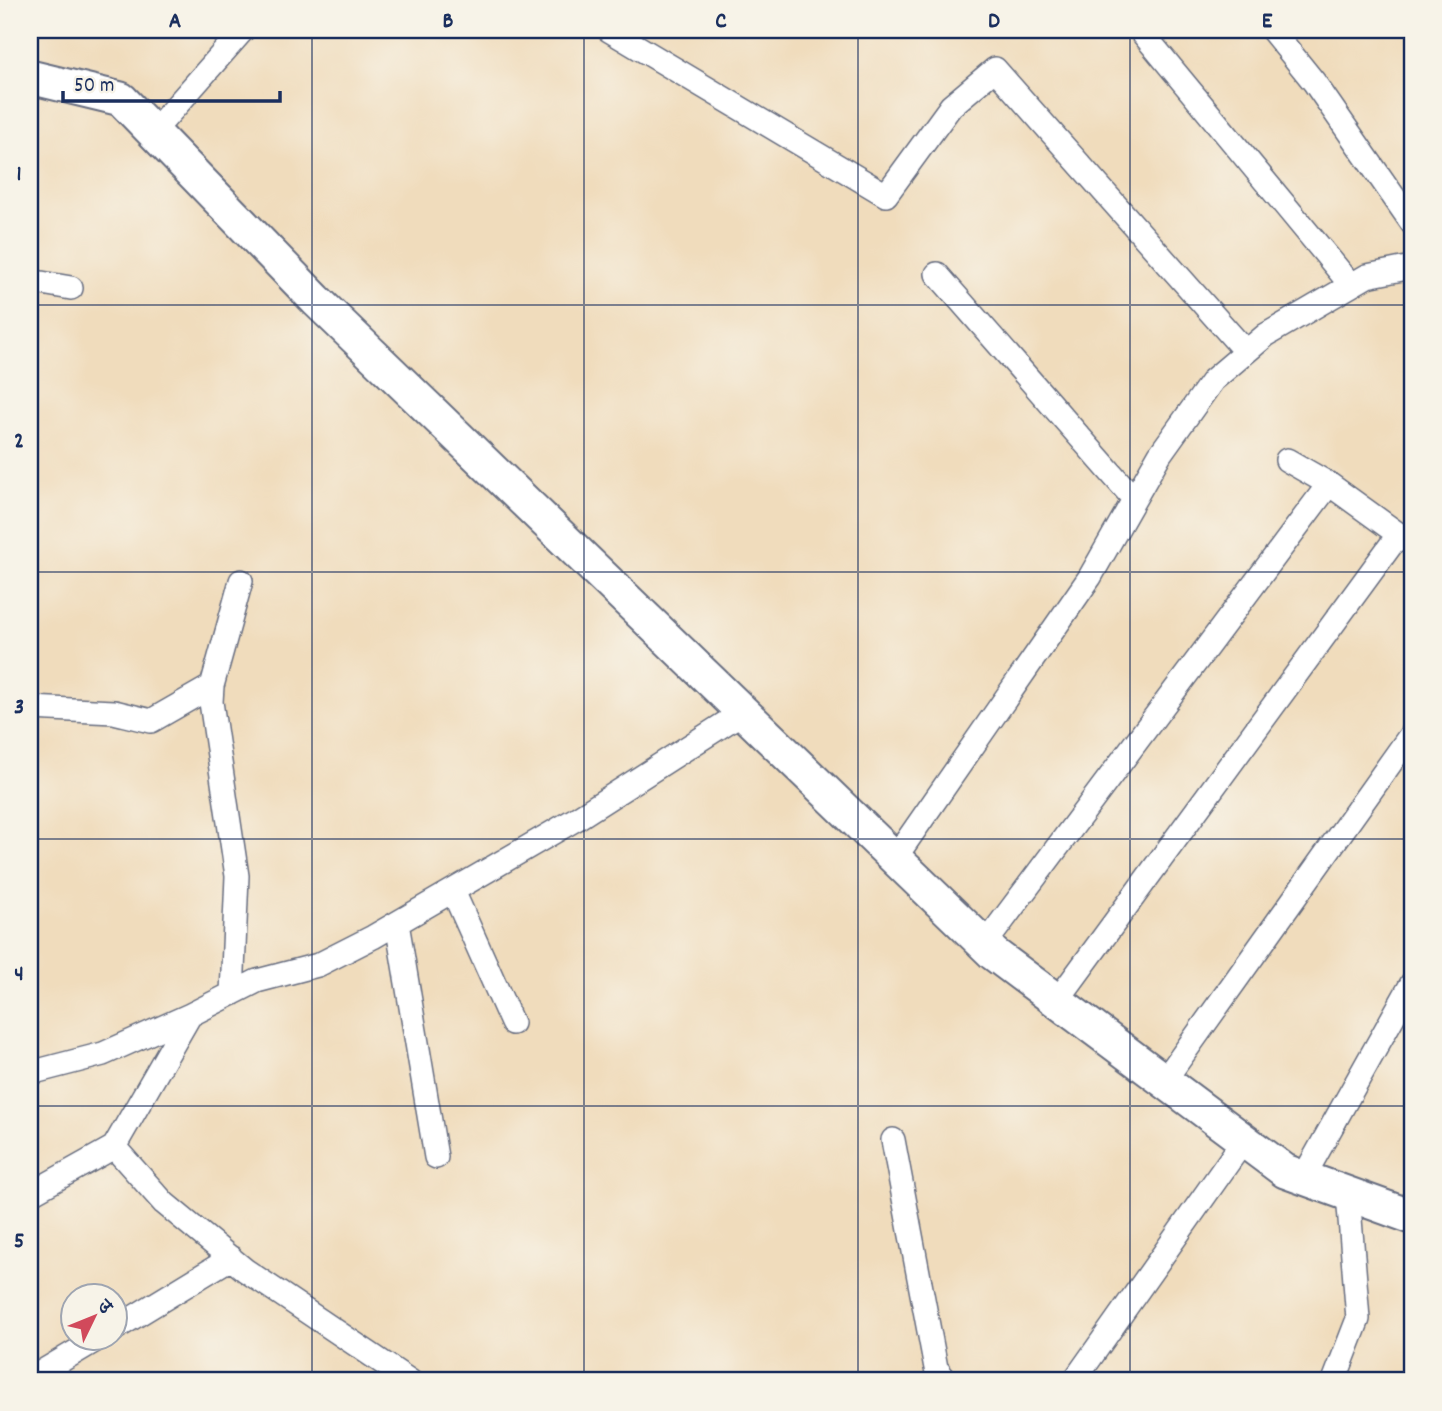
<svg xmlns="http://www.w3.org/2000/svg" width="1442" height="1411" viewBox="0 0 1442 1411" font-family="Dekko,'Playpen Sans Deva',sans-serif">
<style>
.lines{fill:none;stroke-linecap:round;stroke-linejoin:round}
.street-casing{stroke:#666c7f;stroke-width:26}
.secondary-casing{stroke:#666c7f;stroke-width:37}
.street{stroke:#fff;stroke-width:23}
.secondary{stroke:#fff;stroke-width:33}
.grid{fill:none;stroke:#1b2f5e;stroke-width:2;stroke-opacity:0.55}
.neatline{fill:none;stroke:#1b2f5e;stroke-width:2.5}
.grid-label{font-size:23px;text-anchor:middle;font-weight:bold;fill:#1b2f5e}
</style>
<rect width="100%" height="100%" fill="#f7f3e8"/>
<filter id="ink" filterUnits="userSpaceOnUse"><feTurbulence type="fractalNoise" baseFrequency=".0143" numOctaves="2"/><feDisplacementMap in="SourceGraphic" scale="14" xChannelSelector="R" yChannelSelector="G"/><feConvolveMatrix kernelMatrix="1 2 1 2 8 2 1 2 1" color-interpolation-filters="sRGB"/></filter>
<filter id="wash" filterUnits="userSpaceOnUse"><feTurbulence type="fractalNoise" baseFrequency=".00686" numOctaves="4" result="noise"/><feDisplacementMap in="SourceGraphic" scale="28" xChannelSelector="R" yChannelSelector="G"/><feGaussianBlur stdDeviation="1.57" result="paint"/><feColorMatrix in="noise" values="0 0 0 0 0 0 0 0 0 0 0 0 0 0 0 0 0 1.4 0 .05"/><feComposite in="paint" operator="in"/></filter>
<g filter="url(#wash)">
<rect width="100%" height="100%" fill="#f0dcbc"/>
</g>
<g filter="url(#ink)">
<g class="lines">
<g class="street-casing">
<path id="street" d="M609,30l277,165 65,-89 44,-37 251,283
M1140,30l211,255
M1272,30l42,52 98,141
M153,132l90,-102
M937,274l197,225
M30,281l41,7
M1287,460l42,24 83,60
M30,708l84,4 37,9 61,-35
M895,858l195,-281 70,-123 53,-74 53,-45 101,-59 45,-9
M453,891l59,132
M397,923l39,234
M985,944l344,-460
M232,994l5,-118 -26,-174 1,-16 29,-105
M1057,1001l342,-467
M30,1073l73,-19 87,-39
M1164,1081l248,-348
M893,1140l43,228 10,13
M114,1147l50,56 81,67 165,111
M1303,1178l109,-195
M30,1194l84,-47 76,-132 67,-34 61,-16 55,-28 203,-118 167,-107
M116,1328l115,-70
M30,1379l69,-41
M1074,1381l170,-241
M1334,1381l24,-62 -10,-125"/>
</g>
<g class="secondary-casing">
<path id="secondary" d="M30,77l91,22 195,201 678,654 291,217 127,46"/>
</g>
<use href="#street" class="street"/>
<use href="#secondary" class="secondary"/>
</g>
</g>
<path class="grid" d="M312,30v1351M584,30v1351M858,30v1351M1130,30v1351M30,305h1382M30,572h1382M30,839h1382M30,1106h1382"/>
<rect width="1442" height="1411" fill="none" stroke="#f7f3e8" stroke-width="77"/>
<g transform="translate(94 1317) rotate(47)"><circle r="33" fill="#f7f3e8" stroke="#9fa5b1" stroke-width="2"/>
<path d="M0-5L12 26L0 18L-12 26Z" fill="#d1495b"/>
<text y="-10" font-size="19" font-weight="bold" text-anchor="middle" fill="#1b2f5e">उ</text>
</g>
<path d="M63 91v10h217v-10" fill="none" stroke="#1b2f5e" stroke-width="3.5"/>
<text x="74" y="91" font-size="21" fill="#1b2f5e" stroke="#f7f3e8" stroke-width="5" paint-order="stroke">50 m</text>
<rect x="38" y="38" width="1366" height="1334" class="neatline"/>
<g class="grid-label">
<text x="175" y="27">A</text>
<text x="448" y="27">B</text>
<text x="721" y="27">C</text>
<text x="994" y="27">D</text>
<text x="1267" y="27">E</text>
<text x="19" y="180">1</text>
<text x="19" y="447">2</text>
<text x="19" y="713">3</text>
<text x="19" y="980">4</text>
<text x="19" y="1247">5</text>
</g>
</svg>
